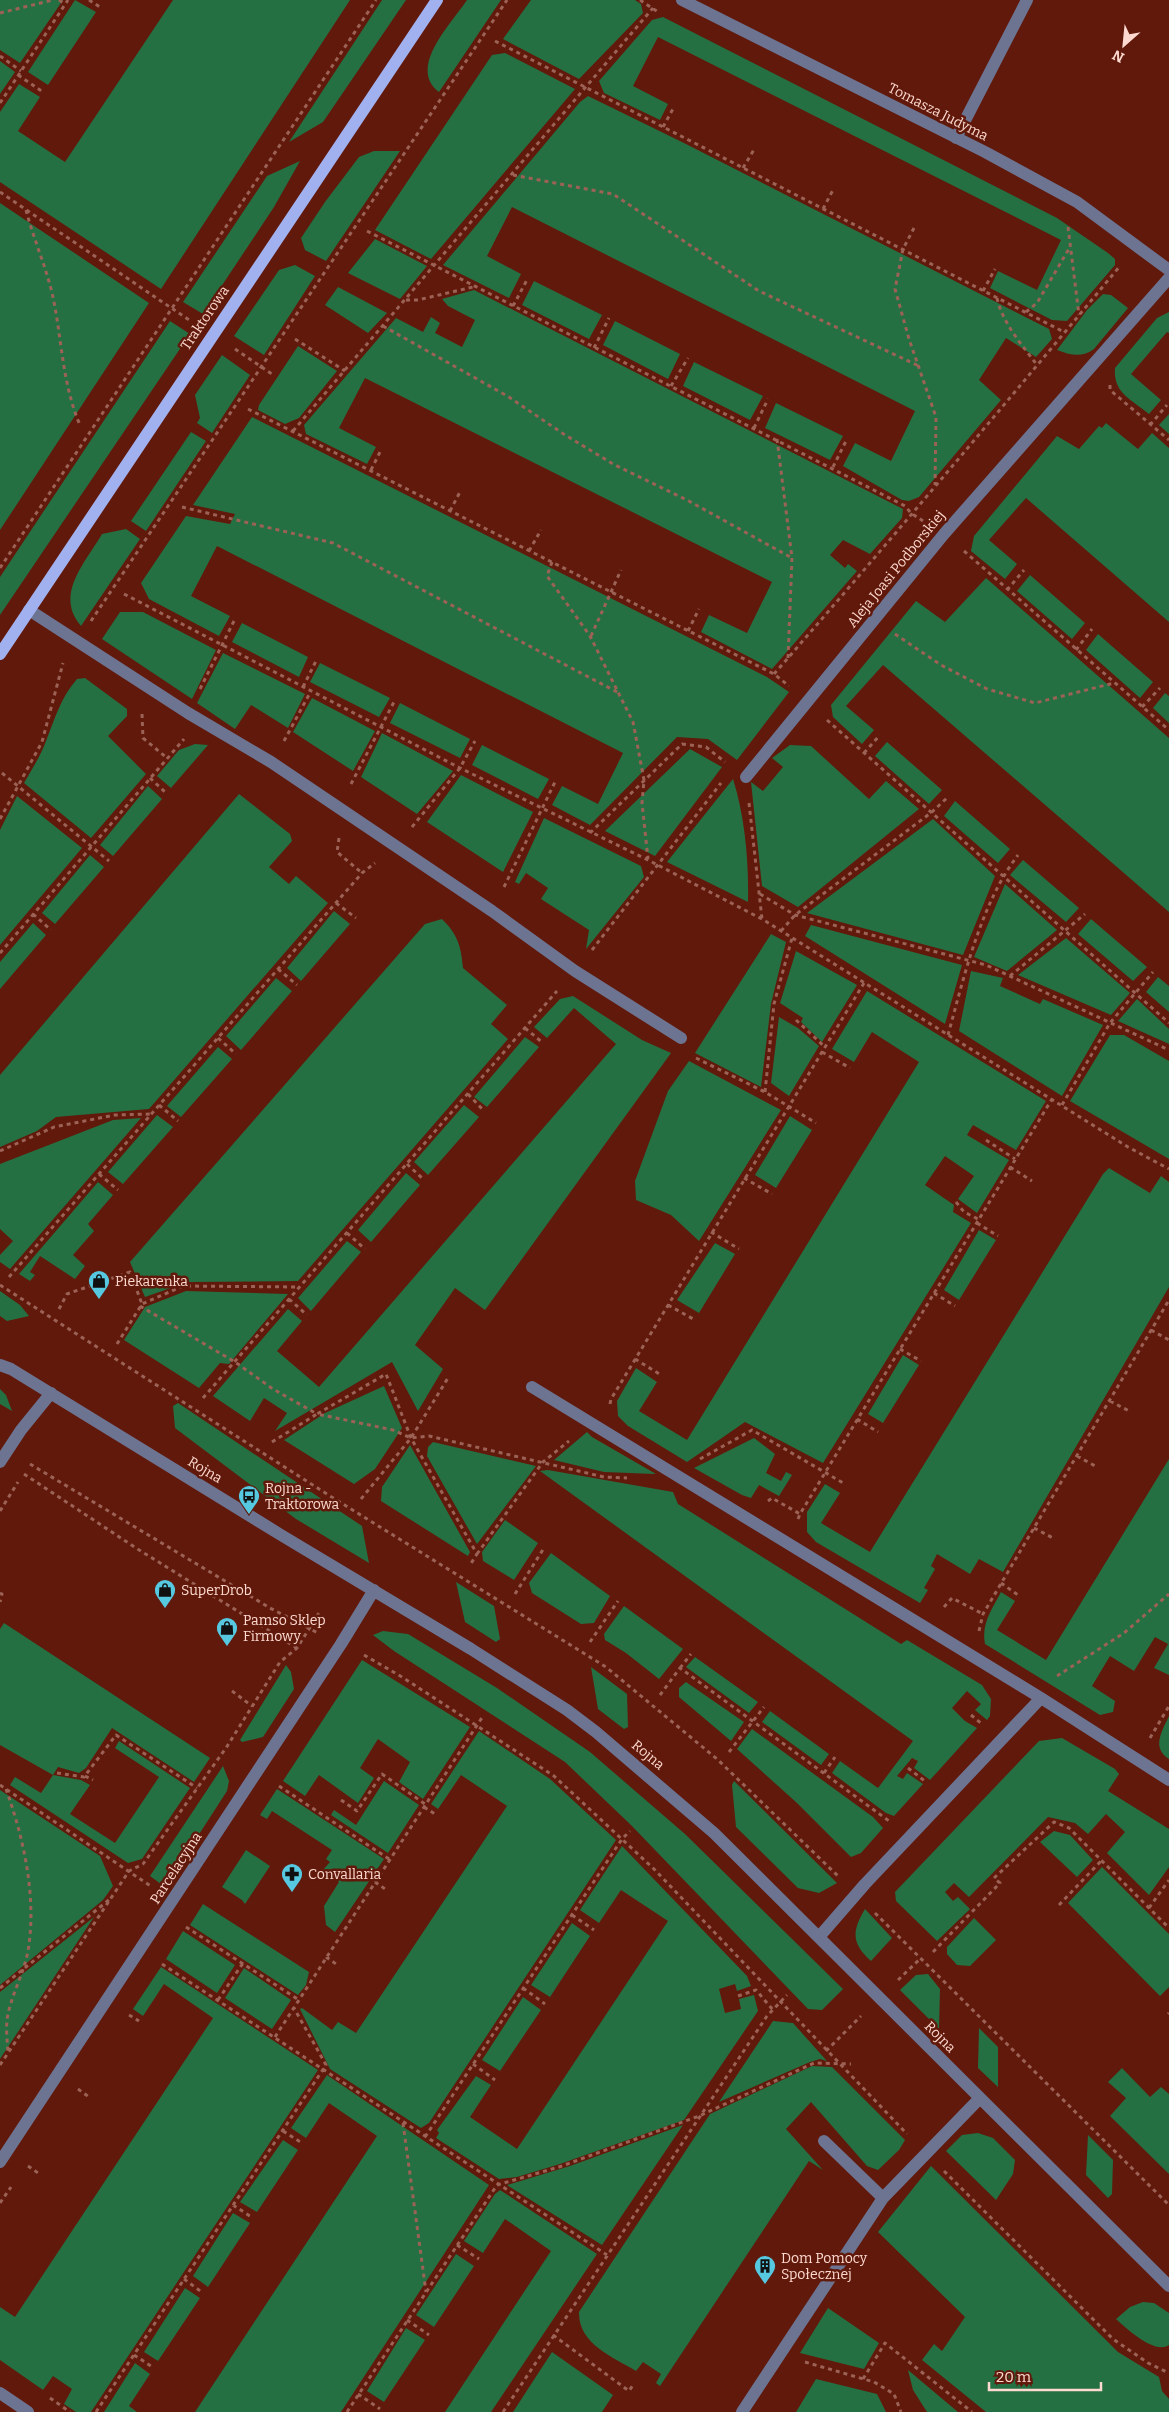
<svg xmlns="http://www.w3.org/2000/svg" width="1169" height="2412" viewBox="0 0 1169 2412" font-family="Bitter,serif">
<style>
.green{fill:#257042}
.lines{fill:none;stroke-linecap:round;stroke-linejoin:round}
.path{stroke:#9c6256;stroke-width:3;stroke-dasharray:4 4;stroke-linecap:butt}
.minor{stroke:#6c7492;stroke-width:12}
.major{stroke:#a1b1ef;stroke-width:12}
.labels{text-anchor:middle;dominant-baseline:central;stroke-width:5;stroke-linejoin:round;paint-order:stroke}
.street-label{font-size:14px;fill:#fdd9d0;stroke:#60190b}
.poi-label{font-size:14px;fill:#fdd9d0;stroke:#60190b;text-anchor:start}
</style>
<rect width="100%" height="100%" fill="#60190b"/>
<path class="green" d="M0,0h63l-43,63 -20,-13z
M75,0l21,12 -48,73 -20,-13z
M173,0h177l-189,289 -161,-107v-70l19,-28 21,13 -22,34 47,31z
M382,0h24l-83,122 -34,20z
M467,0h34l-62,92c-32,-24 12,-68 28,-92z
M531,0h104l6,4 2,9 -64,66 -76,-40z
M663,17l394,201 51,35 7,6v6l-48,56 -15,-1 -62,-32 8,-17 39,19 24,-50 -403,-203 -25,49 35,18 -8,16 -56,-27 -5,-12 53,-61z
M505,53l70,36 -144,170 -56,-29 117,-175z
M0,61l15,11 -15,22z
M588,96l96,47 365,186 3,10 -16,18 -30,-19 -27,42 22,20 -82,97 -10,4 -7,-1 -59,-34 12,-23 36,18 24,-50 -403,-204 -25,49 34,18 -12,24 -66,-33 137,-163z
M374,151h26l-74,110 -21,-11 -4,-12 24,-36 34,-45z
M300,161l-26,46 -71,107 -20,-12 84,-126z
M0,203l149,100 -149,227z
M375,239l52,27 -27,33 -52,-26z
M295,265l20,11 -51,79 -30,-19 45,-66z
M534,281l68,34 -13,24 -67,-34z
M338,287l49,26 -19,20 -43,-28z
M474,290l429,219 -1,9 -32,36 -27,-14 -13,15 15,13 3,-4 9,7 -85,98 -71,-37 8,-17 38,18 25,-51 -407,-204 -26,50 37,19 -9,17 -61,-30 -2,-9 92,-107 27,14 8,-15 9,6 -5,10 27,14 13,-27 -27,-14 -6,-7z
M1103,294l8,1 17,13 -34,41c-12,9 -24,6 -37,1l30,-40z
M1169,312v21l-2,-1 -36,42 30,26 -12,14c-18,-15 -36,-21 -34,-46l42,-50z
M170,321l20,13 -190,281v-38z
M615,321l65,33 -12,25 -65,-34z
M298,346l39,25 -38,47 -14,6 -27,-14 1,-5z
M222,355l28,20 -38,58 -15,-10 3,-5 -5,-23z
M694,362l69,34 -13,24 -67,-34z
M776,403l67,33 -13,24 -65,-32z
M1169,414v20l-10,-9z
M252,417l515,260 22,15 -52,68 -29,-21 -31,-2 -87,88 -38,-20 10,-19 36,18 25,-51 -406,-207 -26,50 39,20 -11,20 -70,-37 -8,-16 45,-67 44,8 5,-10 -42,-9z
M1106,423l32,26 14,-16 17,15v174l-143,-124 -37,42 28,24 -12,15 -34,-28 3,-15 83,-100 22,13 20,-23 3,2z
M191,432l15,9 -60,90 -15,-10z
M126,529l14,10 -59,87c-27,-31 4,-63 21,-92z
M1030,575l55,48 -13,16 -55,-48z
M986,578l183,160v174l-286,-247 -37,41 28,24 -12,14 -29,-27 -2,-12 85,-104 29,21z
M120,612h23l73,38 -24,49 -90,-60z
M242,623l66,34 -9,20 -67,-35z
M1098,634l55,48 -13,16 -54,-48z
M223,653l82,41 -17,34 -37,-23 -16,24 -38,-26z
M320,663l70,35 -11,19 -69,-35z
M85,678l42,31v7l-19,20 38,38 -55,64 -67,-55c8,-14 17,-28 22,-42 9,-23 15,-44 31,-62z
M1165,693l4,3v27l-16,-15z
M312,698l63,33 -22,40 -60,-39z
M400,703l70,36 -10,19 -70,-35z
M382,733l71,38 -36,43 -56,-37z
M887,742l55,48 -13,14 -54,-48z
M195,744l13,1 -37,43 -14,-12 22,-26z
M482,745l67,34 -11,20 -66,-34z
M790,745l21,1 58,53 17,-18 33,28 -121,98 -36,-21 -11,-104 12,9 20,-24 -11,-9z
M690,749l32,18 -67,89 -50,-25z
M461,775l72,37 -30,60 -76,-50z
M733,779c12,38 16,83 15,123l-81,-40z
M148,786l14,13 -49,57 -13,-11z
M239,794l51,40 2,7 -23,26 20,17 7,-8 32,27 -179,206 -93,8 -19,14 -37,16v-72z
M17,796l65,52 -82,97v-115z
M955,801l55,48 -12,14 -54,-47z
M544,818l97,48 3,11 -58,72 3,-19 -48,-31 7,-11 -22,-15 -7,11 -4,-2z
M933,819l62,57 -32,79 -156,-42z
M90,855l14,12 -49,57 -13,-11z
M1023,860l56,48 -13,14 -56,-47z
M1005,884l52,46 -50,41 -33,-14z
M334,911l16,13 -49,57 -14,-13z
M442,919c16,16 19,27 21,49l44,37 -16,19 17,15 -210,242 -110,1 -43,15 -15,-35 295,-338z
M1091,919l56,48 -14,14 -55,-47z
M33,923l13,12 -46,54v-27z
M811,925l151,40 -17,59 -140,-88z
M771,934l15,8 -15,62 -10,83 -66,-34z
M1066,938l64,55 -19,22 -93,-40z
M796,951l61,34 -35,57 -21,-20 2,-4 -23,-15z
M971,971l32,7 -3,8 40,18 3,-5 60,26 -41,71 -103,-65z
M1158,977l11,9v26l-23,-20z
M276,978l16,13 -51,59 -15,-14z
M867,991l179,110 -30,49 -43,-25 -6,10 42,25 -32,53 -19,-14 16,-23 -29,-20 -20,29 29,20 -1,7 18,11 -148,240 -78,-41 -58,40 -59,-36 -10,-10 -1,-15 19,-33 21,14 -18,29 48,29 232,-378 -47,-30 -18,30 -22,-13z
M573,996l69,44 29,13 -186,257 -30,-22 -40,57 28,24 -25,42 -26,-49 -117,69 12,-18 -23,-15 -14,23 -37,-25 75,-87 14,12 -25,30 42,36 297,-343 -42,-36 -27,30 -13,-11 26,-28z
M1137,999l32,30v15l-51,-23z
M779,1017l19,11 21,18 -30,50 -18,-13z
M1110,1035h14l45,26v98l-99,-58z
M525,1037l14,10 -52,60 -13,-10z
M218,1047l14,12 -51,58 -14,-11z
M689,1061l92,49 -82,131 -28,-26 -35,-15 -1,-19 33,-90z
M464,1105l15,12 -51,58 -14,-13z
M157,1115l16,12 -50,57 -15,-12z
M790,1116l22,14 -36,58 -21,-13z
M141,1118l-131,151 -10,-7v-7l13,-14 -13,-12v-65l113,-44z
M1109,1168l41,25 11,-17 8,6v105l-166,285 -24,-13 -9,15 -33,-20 -6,12 4,3 -11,19 4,2 -8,13 -104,-61 -9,-10v-20l18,-28 15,9 -19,30 49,29 233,-378z
M406,1173l14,12 -49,57 -13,-12z
M98,1182l15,13 -25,29 6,7 -21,24 12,11 -10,13 -35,-23 -10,16 5,3 -5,6 -11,-7z
M979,1230l17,10 -37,60 -15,-10z
M347,1241l14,11 -50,59 -13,-13z
M715,1243l20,11 -36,59 -22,-13z
M0,1291l20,14 9,11 -22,5 -7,-5z
M186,1291l102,3 -59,70 -9,-1 -21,25 -75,-48 21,-33z
M903,1355l16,10 -36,58 -15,-9z
M384,1386l18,42 -27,41 -21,15 -70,-44 41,-27z
M0,1389l6,6 6,16 -12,-7z
M178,1403l184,123 7,37 -73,-44 -121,-91 -2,-22z
M587,1432l5,5 64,37 -52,-2 -50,-12z
M754,1438l21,16 -9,19 15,8 5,-9 6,3 -13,21 -20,-11 -8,13 -9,-3 -48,-27z
M433,1442l103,24 -59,78 -50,-88 1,-9z
M410,1445l60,107 -2,4 -87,-55 1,-14z
M1169,1459v216l-15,-7 14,-24 -13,-7 -21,34 -24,-15 -18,30 23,15 -2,11 -13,3 -115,-71c-4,-20 7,-35 16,-52l14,9 -18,29 49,30z
M548,1470l125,22 5,12 223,140 6,-4 75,45 9,14 -1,17 -3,4 -12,-10 6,-6 -14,-13 -15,17 13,13 12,7 -47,52 -16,-12 4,-7 -6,-3 -15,18 6,3 4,-6 16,11 -29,32 -8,-3 -54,-40 8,-12 38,27 35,-47 -373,-270z
M505,1520l33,23 -24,37 -31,-19 -1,-9z
M551,1553l59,43 -16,27 -13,1 -49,-31 -3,-10z
M456,1582l38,24 6,33 -4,3 -31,-20z
M624,1606l59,43 -24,30 -33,-26 -21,-13 -1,-6z
M4,1623l206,135 -16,24 -82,-54 -26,40 -7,5 -21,-6 -5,8 28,5 9,5 -20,29 45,29 44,-66 -44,-29 4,-7 71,47 -48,71 -14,4 -118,-78 5,-8 26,16 12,-18 -53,-30v-116z
M383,1631l25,3 89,54 93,64 95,82 158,155 -21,21 -14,-1 -177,-184 -66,-63 -171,-111 -21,-16z
M695,1657l63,45 -9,11 -63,-46z
M362,1660l108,67 -47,72 -24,-17 11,-20 -32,-23 -18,29 14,10 -16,25 -39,-28 -14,21 -22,-15z
M286,1665l5,7 3,17 -31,48 -21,5 -2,-2z
M591,1667l36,27 1,33 -4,2 -26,-20z
M686,1682l58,40 -13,19 -52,-44v-9z
M770,1711l59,43 -8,11 -59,-43z
M1169,1716v43c-18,-11 -7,-28 0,-43z
M752,1729l121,88 10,11 -22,25 -10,4 -54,-54 -60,-54z
M479,1731l71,48 66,61 -187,283 -8,5 -91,-59 -30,-60 2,-1 30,22 6,-8 18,11 151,-227 -46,-31 -23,34 -7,-5z
M1062,1738l53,31 4,5 -11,17 61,38v38l-20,28 -42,-42 18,-21 -19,-18 -18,20 -13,-11 -27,-6 -79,80 -15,-14 -9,9 8,9 5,-4 12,12 -33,32 -41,-40 -1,-9 144,-151z
M223,1766l6,15 -2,10 -62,96 -15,-11z
M384,1781l35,24 -31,48 -57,-38 3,-5 22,15z
M734,1781l103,102 -18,10 -21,-5 -62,-61 -4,-42z
M277,1789l107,70 -49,73 -9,-7 -2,-19 15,-24 -17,-11 8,-9 -4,-3 6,-9 -60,-39 -5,8 -7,-4z
M0,1790l100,66 13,30 -10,14 -103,85z
M1054,1831l16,4 23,25 -16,17 -37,-35z
M622,1846l125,130 4,10 -14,5 -2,-7 -16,5 6,24 16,-4 -2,-10 15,-4 4,16 -74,109 -124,44 -43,13 -18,2 -63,-41 3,-5 -2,-3 39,-54 15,9 -21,32 47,32 151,-228 -47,-31 -22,33 -19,-13z
M246,1850l24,16 -25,38 -3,-4 -20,-13z
M1102,1867l67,67v53l-9,9 -92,-93z
M203,1904l106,68 -3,13 -8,10 -108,-70z
M865,1909l27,29 -21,23c-20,-18 -19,-30 -6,-52z
M94,1917l-94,142v-67z
M974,1918l22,22 -26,26 -13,-1 -10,-11v-7z
M572,1923l18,13 -40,61 -19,-12z
M183,1931l52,34 -18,28 -51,-34z
M161,1967l157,103 -227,342h-15l-12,-8 8,-15 -19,-13 -10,14 -43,-30v-53l15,10 198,-299 -49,-34 -21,32 -10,-7z
M244,1968l47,32 -19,29 -47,-31z
M928,1974l12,15 -1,40 -39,-39 16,-15z
M523,1997l18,13 -41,61 -18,-11z
M773,2021l20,2 34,38 -7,-2 -10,3 -91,40z
M979,2028l19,19v40l-20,-19z
M812,2066l20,1 73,73 -6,10 -21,20 -11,-4 -56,-64 -25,27 37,41 -14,-9 -149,225 -4,-3 5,-9 -18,-12 -7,9c-23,-14 -58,-27 -57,-59l131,-198z
M1122,2068l28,29 11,-10 8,7v80l-59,-58 16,-18 -18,-16z
M327,2075l162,110 -148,227h-146l182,-276 -48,-33 -23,35 -15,-10z
M683,2125l-81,120 -95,-60 63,-19z
M978,2133l15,5 22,22 -2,14 -17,26 -50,-49 16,-16z
M1088,2135l25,25 -1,34 -4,4 -22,-23z
M283,2140l15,10 -41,62 -17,-10z
M931,2166l187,186 41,25 3,14 7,8v13h-183l-64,-52 12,-16 8,7 23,-34 -87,-85z
M500,2190l97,64 -106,158h-46l106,-161 -46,-32 -22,34 -19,-12 31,-47z
M233,2213l17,10 -42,64 -15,-11z
M456,2254l18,12 -40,61 -18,-12z
M185,2288l15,10 -42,63 -14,-9z
M1143,2302l11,1 15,10v32c-14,10 -42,-16 -53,-26l14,-12z
M828,2308l51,35 -15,26 -64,-16z
M406,2328l19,12 -41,62 -17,-11z
M552,2352l61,43 -11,17h-89z
M135,2363l15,11 -21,32 8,6h-33z
M908,2370l50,42h-31l-14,-22z
M816,2379l61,15 9,18h-90z"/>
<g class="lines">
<path class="path" d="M59,0l6,4
M89,0l11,7
M640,0l18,12
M0,13l53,-13
M495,41l569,291
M0,56l21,15
M18,75l25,17
M0,103l68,-103
M663,127l11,-20
M743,168l12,-20
M513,175l100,19 146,97 160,75
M0,192l192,130
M823,209l11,-21
M26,210c8,31 22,61 28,92 8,41 9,84 26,123
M1068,227l11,88
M914,228l-11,21 -8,40 14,50 27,78 -1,68
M367,231l538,275 6,7 12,8
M983,291l12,-22
M997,298c5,24 25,47 40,67
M406,300h12l55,-13
M513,306l15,-28
M1026,312l11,-9 33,-56
M383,326l126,71 53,36 51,31 74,36 105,58
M295,339l50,32
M594,348l15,-30
M235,349l37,25
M1110,385v5l59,50
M671,386l17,-28
M248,409l526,265 15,12
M1150,425l17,-20
M754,428l14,-29
M293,431l360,-423
M777,439l15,119 -4,100
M833,467l14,-28
M371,470l10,-20
M182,507l151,36 286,150
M450,511l11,-21
M529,551l12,-21
M964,551l205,179
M552,562l-5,14 43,60 43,86 11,58 -2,23 6,56
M0,568l376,-568
M1007,590l17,-20
M124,594l336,174 188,92 114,59 366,228 41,22
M91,621l416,-621
M688,631l11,-22
M895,634l46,31 46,24 48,14 79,-20
M591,636l30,-66
M1076,650l16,-21
M774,674c117,-134 232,-271 346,-408
M303,687l13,-26
M200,689l35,-70
M1142,707l18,-19
M142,714l1,24 24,20
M827,720l342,303
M284,741l27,-50
M864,753l16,-18
M2,773l107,88
M150,778l16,15
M351,784l44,-84
M749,803l13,116
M0,819l42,-77 21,-79
M412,827l48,-59 15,-27
M590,833l92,-89 24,3 19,15
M339,838l-2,14 25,21
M504,887l51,-105
M760,894l35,21 191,50 183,85
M336,903l20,15
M33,914l18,16
M781,931l14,-16 137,-103 17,-16
M592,950l129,-167
M0,953l184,-214
M278,969l19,16
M1010,976l75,-62
M796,1020l29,27
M525,1028l18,15
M948,1035c16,-58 33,-132 70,-180
M218,1038l18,16
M822,1052l28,16
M696,1058l69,34 51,31
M765,1092l9,-88 18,-66
M468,1094l16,17
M159,1105l19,16
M1062,1105l48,-82 43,-51
M986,1140l29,19
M0,1151l54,-24 61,-12 36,-1
M407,1164l17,16
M1010,1167l22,14
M99,1174l19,16
M744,1178l28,16
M956,1202l8,10 14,7
M977,1223l21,13
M711,1232l28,17
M347,1233l18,16
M9,1277l353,-404 13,-10
M0,1285l330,211 276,171 111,92 122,118
M934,1293l21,13
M289,1299l18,16
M668,1305l27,15
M140,1306l95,56 38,27 44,25 69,-40 25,64 66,116 -7,11
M59,1309l8,-15 63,-22 12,32
M1151,1330l18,10
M117,1344l25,-40 41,-18 116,1
M900,1349l21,12
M635,1359l26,16
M203,1398l354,-407
M1110,1401l21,11
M610,1404l1,-5 253,-416
M857,1419l21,13
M272,1442l45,-28 76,16 18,8 18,-2 175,41 23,1
M1077,1456l20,11
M700,1459l52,-29 93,54
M30,1464l240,144 48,25
M24,1474l112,74 161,100
M361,1499l50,-61 37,-60
M768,1501l4,-3 28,16
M0,1511l18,-29
M798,1519l2,-5 252,-415
M1034,1528l19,10
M477,1554l66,-92 26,-21
M1001,1583l17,12
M0,1593l2,1 -2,8
M515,1594l29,-46
M944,1607l8,-9 31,16
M979,1631l4,-17 186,-314
M590,1642l28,-41
M364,1655l38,22 152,99 100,93 253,265
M680,1668l11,-14
M1057,1676l67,-43 45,-39
M232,1691l20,15
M660,1695l20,-27 209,153
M971,1715l11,9
M1150,1738l19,-32
M729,1752l35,-45
M908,1768l18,14
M57,1773l27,4 32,-42 81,53
M824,1773l11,-16
M85,1776l8,4
M0,1785l152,102
M279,1786l110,73
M6,1789c18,50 31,109 22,162 -4,21 -14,39 -19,59 -4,13 -2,28 -1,42
M341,1800l16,11 25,-37 43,30
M424,1807l11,7
M375,1882l10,7
M1059,1905l43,-45
M1149,1908l20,-28
M875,1913l294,292
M572,1915l22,15
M186,1927l113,73
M933,1952l67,-69 -6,-5 60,-56 15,6 100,100
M326,1957l10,7
M162,1964l445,291
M898,1980l23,-22
M0,1988l110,-89
M523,1988l22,16
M738,1996l18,-6 17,20
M218,2000l25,-37
M1168,2014l1,-1
M129,2015l10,6
M275,2037l208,-321
M826,2051l35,-35
M473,2064l22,16
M0,2065l129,-194 14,-7 83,-116 54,-86 17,-14 22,-35
M78,2089l11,8
M403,2123l23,169
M283,2131l19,12
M425,2137l197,-298 8,-8
M28,2166l10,7
M944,2171l169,168 35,24 21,10
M0,2203l11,-16
M233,2205l20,13
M457,2245l22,14
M184,2279l19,14
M407,2320l22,15
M553,2335l76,56 4,-6
M134,2355l20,13
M805,2362l69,20 20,12 7,18
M863,2379l22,-36 87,69
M358,2394l22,15
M50,2398l20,14
M96,2412l230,-347 -32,-57
M347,2412l150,-227 62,-18 140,-51 115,-53 37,1
M503,2412l264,-396 20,-21"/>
<path class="minor" d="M682,0l303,152 92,50 92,68
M956,138l71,-138
M29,610l159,103 83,49 221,149 83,60 106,67
M746,777l198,-243 225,-256
M0,1365l11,4 270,166 190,114 96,61 29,22 118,101 455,453
M532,1387l509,311 128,82
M0,1462l21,-32 30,-37
M819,1937l46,-53 176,-186
M824,2141l59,57
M0,2162l341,-518 33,-54
M0,2393l28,19
M742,2412l141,-214 97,-100"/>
<path class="major" d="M0,654l437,-654"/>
</g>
<defs>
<g id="shop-pin" transform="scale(1.125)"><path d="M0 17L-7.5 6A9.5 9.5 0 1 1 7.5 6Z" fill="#56c9e0" stroke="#60190b"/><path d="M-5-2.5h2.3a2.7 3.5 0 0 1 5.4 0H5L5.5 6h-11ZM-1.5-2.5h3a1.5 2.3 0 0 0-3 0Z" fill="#111"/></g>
<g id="bus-pin" transform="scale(1.125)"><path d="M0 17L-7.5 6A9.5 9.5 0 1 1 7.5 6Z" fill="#56c9e0" stroke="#60190b"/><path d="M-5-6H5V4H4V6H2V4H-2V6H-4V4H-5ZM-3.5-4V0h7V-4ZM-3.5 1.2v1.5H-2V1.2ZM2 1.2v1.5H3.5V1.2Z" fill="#111"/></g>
<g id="pharmacy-pin" transform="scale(1.125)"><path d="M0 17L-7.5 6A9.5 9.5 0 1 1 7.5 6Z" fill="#56c9e0" stroke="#60190b"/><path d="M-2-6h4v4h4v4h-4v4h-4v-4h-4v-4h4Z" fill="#111"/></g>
<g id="building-pin" transform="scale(1.125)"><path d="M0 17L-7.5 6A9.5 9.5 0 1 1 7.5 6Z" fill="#56c9e0" stroke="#60190b"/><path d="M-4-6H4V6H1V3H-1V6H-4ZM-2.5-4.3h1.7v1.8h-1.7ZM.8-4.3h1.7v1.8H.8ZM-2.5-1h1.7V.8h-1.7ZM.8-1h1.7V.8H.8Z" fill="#111"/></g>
</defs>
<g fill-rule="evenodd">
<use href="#shop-pin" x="99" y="1281"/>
<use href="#bus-pin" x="249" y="1496"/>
<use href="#shop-pin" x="165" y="1590"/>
<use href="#shop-pin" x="227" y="1628"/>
<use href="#pharmacy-pin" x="292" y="1874"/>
<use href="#building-pin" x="765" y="2266"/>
</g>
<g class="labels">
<g class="street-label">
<text transform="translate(938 112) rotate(27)">Tomasza Judyma</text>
<text transform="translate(205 318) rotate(-56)">Traktorowa</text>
<text transform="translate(896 569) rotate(-51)">Aleja Joasi Podborskiej</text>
<text transform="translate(205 1470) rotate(31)">Rojna</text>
<text transform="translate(648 1755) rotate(40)">Rojna</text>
<text transform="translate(176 1868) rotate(-57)">Parcelacyjna</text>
<text transform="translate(940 2037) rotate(45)">Rojna</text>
</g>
<g class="poi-label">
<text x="115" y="1281">Piekarenka</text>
<text x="265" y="1488">Rojna -<tspan x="265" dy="16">Traktorowa</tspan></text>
<text x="181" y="1590">SuperDrob</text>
<text x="243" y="1620">Pamso Sklep<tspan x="243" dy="16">Firmowy</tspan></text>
<text x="308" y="1874">Convallaria</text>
<text x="781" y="2258">Dom Pomocy<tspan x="781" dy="16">Społecznej</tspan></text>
</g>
</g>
<g transform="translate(1124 45) rotate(207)" stroke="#60190b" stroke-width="4" paint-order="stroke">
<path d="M0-4L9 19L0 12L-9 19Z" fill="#fdd9d0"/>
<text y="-8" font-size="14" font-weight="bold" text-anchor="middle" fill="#fdd9d0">N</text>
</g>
<path d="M989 2382v8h112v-8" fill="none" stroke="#fdd9d0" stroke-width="2.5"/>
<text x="996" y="2382" font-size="15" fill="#fdd9d0" stroke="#60190b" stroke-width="4" paint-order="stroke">20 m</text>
</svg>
